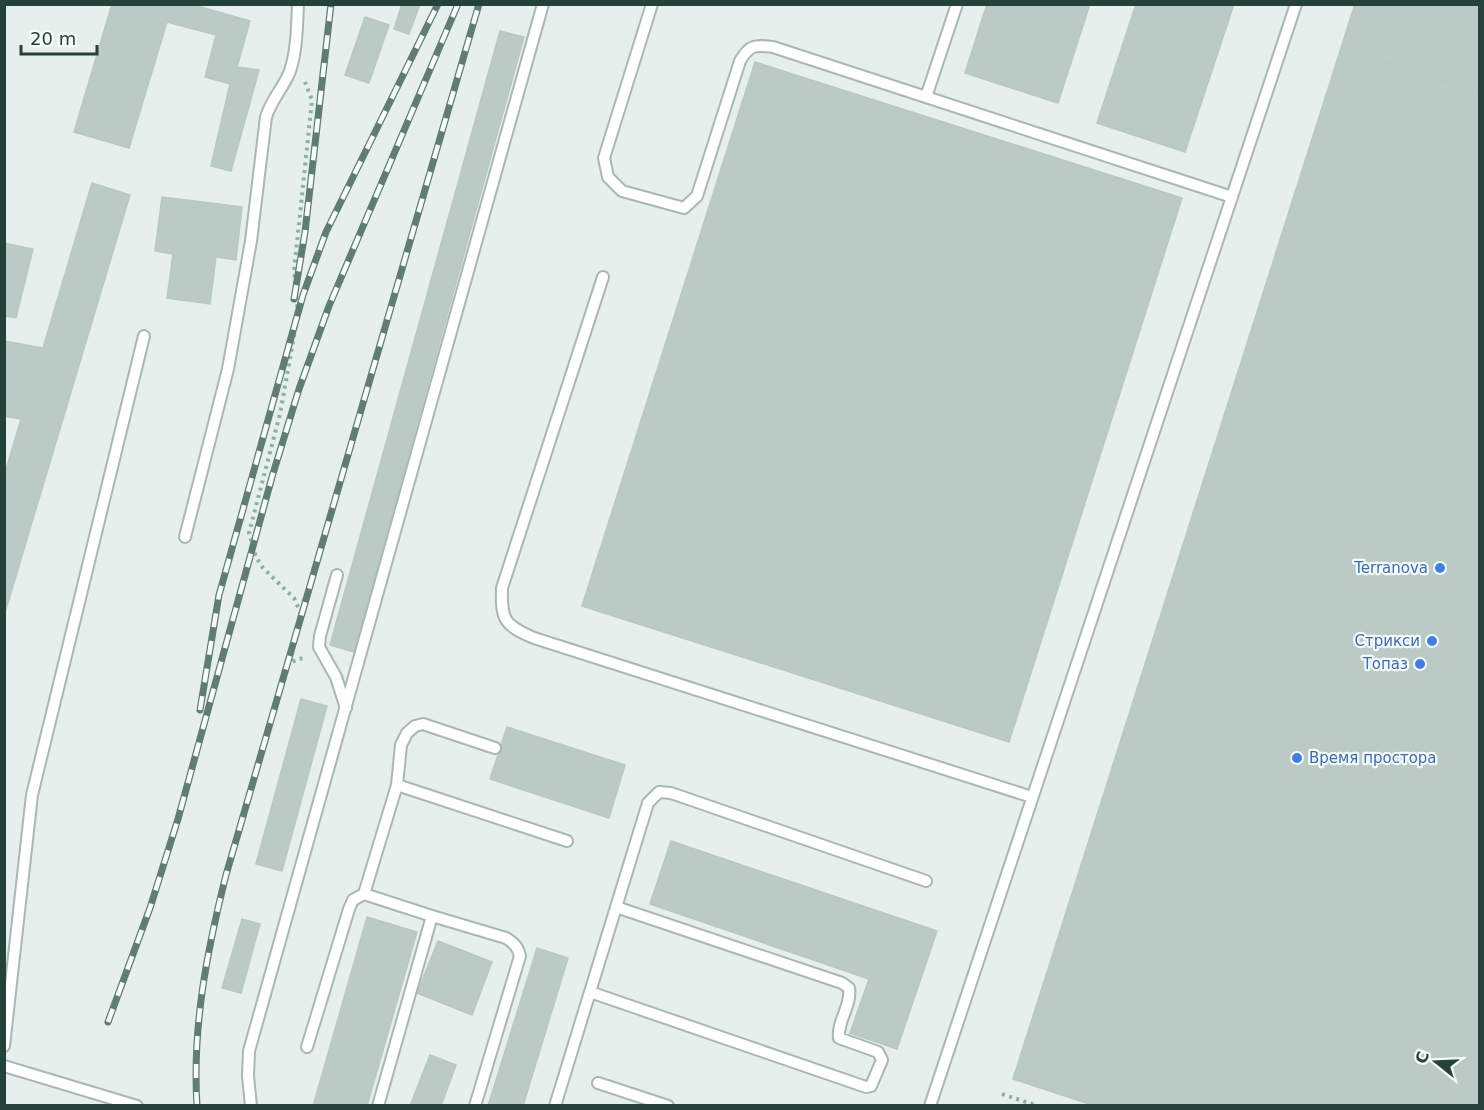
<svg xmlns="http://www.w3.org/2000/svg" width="1484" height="1110" viewBox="0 0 1484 1110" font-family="'DejaVu Sans',sans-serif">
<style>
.building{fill:#bbcac4;stroke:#b8c9c2;stroke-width:1.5}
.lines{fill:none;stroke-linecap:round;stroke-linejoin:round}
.service-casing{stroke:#a8b8b2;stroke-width:14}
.path{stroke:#86b3a5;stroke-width:4;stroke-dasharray:3 4.5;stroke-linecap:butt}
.service{stroke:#fff;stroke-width:10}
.rail-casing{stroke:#5f7d75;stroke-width:7}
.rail{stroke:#f7fbf9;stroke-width:4.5;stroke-dasharray:14;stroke-linecap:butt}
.shop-dot{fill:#3f7fe0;stroke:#f7fbf9;stroke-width:2}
.labels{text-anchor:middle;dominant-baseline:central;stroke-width:4.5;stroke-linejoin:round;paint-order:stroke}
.shop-label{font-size:15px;fill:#366cbe;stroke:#f7fbf9;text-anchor:end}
</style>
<rect width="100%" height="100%" fill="#e6efeb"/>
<path class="building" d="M112,4h79l59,17 -13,46 22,3 -28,101 -20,-5 19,-82 -25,-7 11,-42 -49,-13 -38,126 -55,-16z
M402,4h18l-11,30 -15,-5z
M987,4h103l-32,99 -93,-30z
M1136,4h98l-49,148 -88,-29z
M1355,4h125v88l-139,-44z
M365,17l24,8 -20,58 -24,-8z
M500,31l24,6 -170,615 -24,-7z
M1341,48l139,44v1014h-385l-82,-27z
M755,62l427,136 -173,544 -427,-136z
M92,183l38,12 -126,421v-140l17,-57 -17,-3v-75l39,7z
M162,197l80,10 -6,53 -20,-3 -6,47 -43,-6 6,-44 -18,-3z
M4,243l29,6 -17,69 -12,-2z
M301,699l26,7 -45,165 -26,-7z
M507,727l118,38 -16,53 -119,-39z
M671,841l266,90 -40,118 -47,-16 19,-54 -219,-75z
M367,917l50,15 -50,174h-54z
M242,919l18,5 -19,69 -19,-5z
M438,941l54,21 -20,53 -55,-22z
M537,948l31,10 -45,148h-35z
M430,1055l26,10 -15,41h-31z"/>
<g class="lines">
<g class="service-casing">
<path id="service" d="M652,4l-48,154 4,19 14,14 62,17 13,-12 43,-135c10,-17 15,-16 33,-14l153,50
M957,4l-31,93 306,100
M603,277l-101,311c-1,32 2,37 32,50l498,159
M185,537l43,-168 23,-128 15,-124c5,-17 18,-30 24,-46 7,-21 7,-45 8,-67
M337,575l-17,61 -1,11 17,30 10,31
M397,785l170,56
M432,916l74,22c8,5 12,9 14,18l-45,150
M590,992l276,95 5,-1 11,-26 -4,-8 -39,-14c-2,-17 13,-33 10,-50l-7,-5 -226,-76
M4,1046l28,-251 112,-459
M307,1047l42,-138 4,-9 11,-6
M4,1066l133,40
M598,1083l70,23
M251,1106l-3,-30 1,-25 294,-1047
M378,1106l54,-190 -68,-22 33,-109 4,-40 6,-12 8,-7 8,-2 72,24
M555,1106l93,-303 11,-11 12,1 255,88
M930,1106l366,-1102"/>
</g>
<path class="path" d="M301,614l-7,-16 -31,-30 -7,-11 -7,-24 31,-119 18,-100 -4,-43 18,-171 -7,-18
M286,665l12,-6 8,-1
M1002,1094l36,12"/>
<use href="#service" class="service"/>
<g class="rail-casing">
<path id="rail" d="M294,299l11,-67 26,-228
M200,710l19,-115 84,-300 23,-63 112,-228
M108,1022l42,-114 28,-89 94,-342 27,-88 30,-83 129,-302
M197,1106c-5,-79 10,-155 29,-231l253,-871"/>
</g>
<use href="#rail" class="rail"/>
</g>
<g class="shop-dot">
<circle cx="1440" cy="568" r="6"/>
<circle cx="1432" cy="641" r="6"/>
<circle cx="1420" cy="664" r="6"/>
<circle cx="1297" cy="758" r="6"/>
</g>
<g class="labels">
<g class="shop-label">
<text x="1428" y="568">Terranova</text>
<text x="1420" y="641">Стрикси</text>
<text x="1408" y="664">Топаз</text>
<text x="1309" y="758" text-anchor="start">Время простора</text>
</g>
</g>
<rect width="1484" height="1110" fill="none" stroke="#24423a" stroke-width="12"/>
<g transform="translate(1436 1062) rotate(288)" stroke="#f7fbf9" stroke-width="4.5" paint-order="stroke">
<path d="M0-4.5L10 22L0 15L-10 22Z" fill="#24423a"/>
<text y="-9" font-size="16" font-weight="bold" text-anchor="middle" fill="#24423a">С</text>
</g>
<path d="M21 45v9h76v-9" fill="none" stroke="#24423a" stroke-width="3"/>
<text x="30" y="45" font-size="18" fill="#24423a" stroke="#f7fbf9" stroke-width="4.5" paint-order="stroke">20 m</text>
</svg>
